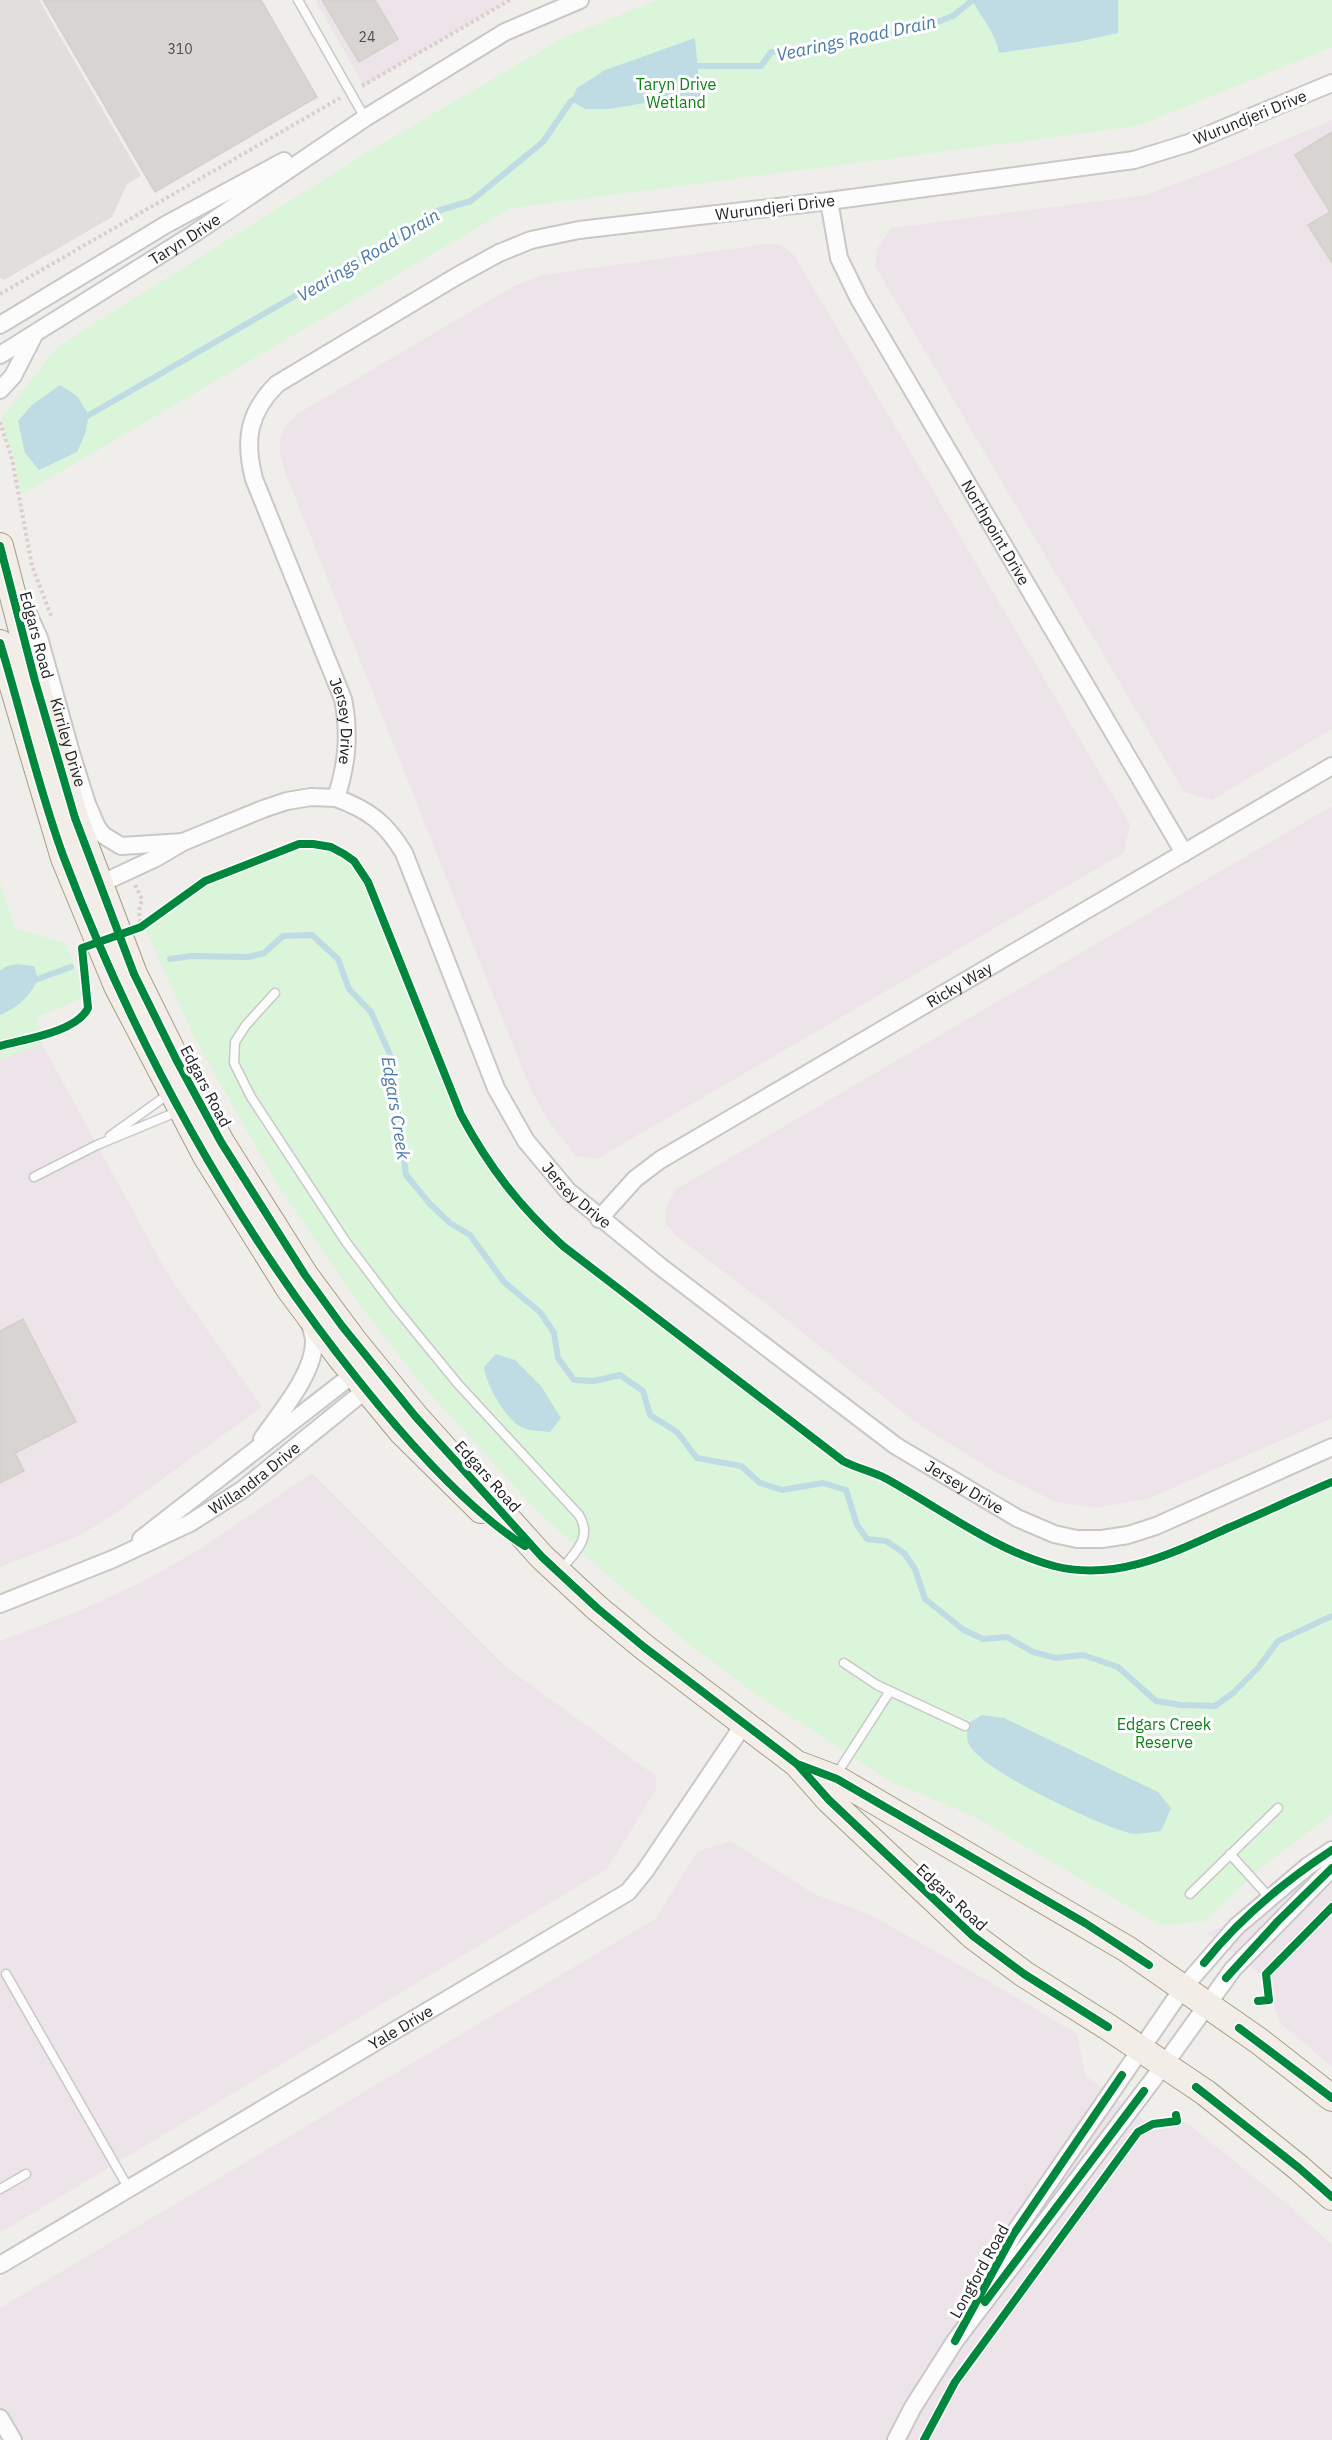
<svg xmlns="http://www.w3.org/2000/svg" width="1332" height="2440" viewBox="0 0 1332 2440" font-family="'IBM Plex Sans',sans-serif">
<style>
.industrial{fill:#ede4e9}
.park{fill:#daf5da}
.parking{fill:#e0dfde}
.water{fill:#bfdbe3}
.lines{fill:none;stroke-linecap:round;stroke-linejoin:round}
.stream{stroke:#bfdbe3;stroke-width:6}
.building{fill:#d7d4d2;stroke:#d3d0cc;stroke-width:1.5}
.lane-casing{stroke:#c9c8c7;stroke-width:11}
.street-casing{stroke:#c9c8c7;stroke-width:20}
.primary-casing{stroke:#a79c86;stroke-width:28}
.path{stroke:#dccecd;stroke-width:4;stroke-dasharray:3 3;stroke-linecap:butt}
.lane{stroke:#fdfcfc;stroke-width:8}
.street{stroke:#fdfcfc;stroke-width:16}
.primary{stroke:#f3ede7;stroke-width:26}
.cycleway-casing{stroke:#fff;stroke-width:11}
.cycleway{stroke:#00873e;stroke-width:8}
.labels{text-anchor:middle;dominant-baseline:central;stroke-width:6;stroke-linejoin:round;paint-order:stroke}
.number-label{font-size:14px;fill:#4f4e4e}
.park-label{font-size:16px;fill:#0c8416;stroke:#fff}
.street-label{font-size:16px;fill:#222;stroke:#fff}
.water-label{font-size:18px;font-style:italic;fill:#4a7aab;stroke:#fff}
</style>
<rect width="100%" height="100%" fill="#f0eeeb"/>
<path class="industrial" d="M315,0h193l-144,86z
M1332,120v609l-120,71 -28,-8 -309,-526 3,-19 13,-19 254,-33 81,-30z
M767,244l14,1 13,10 336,569 -6,29 -527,306 -22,-3 -30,-40 -15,-28 -245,-616 -5,-19v-15l5,-11 12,-13 217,-128 27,-11z
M1332,806v612l-182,80 -53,10 -41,-6 -61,-30 -80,-50 -136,-108 -104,-79 -9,-11 -1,-15 10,-19z
M42,1044l125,229 95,134 -149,108 -32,20 -81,32v-507z
M312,1473l193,193 151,110v14l-49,79 -607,364v-592l79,-30 63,-29 58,-33z
M731,1841l83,53 55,20 135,76 73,44 8,41 69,53 33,-5 103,83 42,39v195h-1332v-132l655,-389 43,-68z
M1332,1843v224l-52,-44 -15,-45 -58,-45 25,-11z"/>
<path class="park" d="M657,0h675v47l-194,79 -627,82 -490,287 -7,-37 -13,-39 56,-72 309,-194 197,-115z
M312,848c27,3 42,18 55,40l93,235 31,52 26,31 28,30 27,23 277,210 42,18 118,67 46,16 39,5 32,-3 42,-13 164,-73v328l-73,55 -53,52 -46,4 -189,-110 -80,-33 -141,-92 -66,-50 -77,-65 -75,-69 -111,-122 -65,-84 -79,-116 -82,-145 -49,-109 55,-43 91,-38z
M0,882l15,47 51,14 20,54 -49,20 5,27 -42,16z"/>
<path class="parking" d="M0,0h39l102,176 -14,8 -15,33 -108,63 -4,-2z"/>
<path class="water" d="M972,0h146v33l-41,9 -78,11c-3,-19 -17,-35 -27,-53z
M695,38l4,44 5,15 -54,5 -40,7h-25l-14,-8 6,-13 28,-18z
M60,385l17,11 12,19 -4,19 -8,18 -38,18 -14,-17 -7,-32 14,-16z
M16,964l18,2 4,13c-8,17 -20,29 -38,36v-44l5,-4z
M496,1354l19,6 26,26 20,32 -11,14c-8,-1 -22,-1 -29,-5 -15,-8 -35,-42 -37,-60z
M982,1715l22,3 154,74 13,16 -10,23c-9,1 -22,4 -32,2 -33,-9 -137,-58 -157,-84 -7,-8 -5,-17 -3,-26z"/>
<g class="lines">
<path class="stream" d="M691,67l7,-1h63l10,-14 38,-1 113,-23 31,-12 20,-16
M84,418l330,-191 17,-7 6,-9 34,-10 72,-59 28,-41 6,-2
M170,959l21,-3 58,1 15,-4 19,-17 29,-1 26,24 11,30 22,23 20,45 15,118 24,29 20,19 20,12 34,47 37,31 13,20 4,25 16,22 20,1 26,-6 23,16 7,24 27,17 20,26 44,8 19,17 22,7 41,-7 23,7 11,35 10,14 19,2 18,12 11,16 10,30 39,31 19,9 24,-2 26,15 23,6 27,-3 35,12 38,34 25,4 34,1 18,-13 25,-25 20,-27 54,-25
M32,981l39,-14"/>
</g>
<path class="building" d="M43,0h218l56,97 -162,95z
M322,0h53l23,39 -39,23z
M1332,132v131l-24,-38 22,-13 -35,-57z
M23,1319l53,103 -61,31 9,18 -24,12v-152z"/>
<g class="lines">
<g class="lane-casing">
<path id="lane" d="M298,0l67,118
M275,993l-29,32 -11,17 -1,21 17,34 95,145 49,65 63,77 121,131c14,23 -4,37 -18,55
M110,1136l60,-43
M34,1177l63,-32 82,-34
M844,1663l33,22 88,41
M836,1775l54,-84
M1230,1854l39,43
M1190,1894l88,-86
M6,1974l123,215
M0,2189l26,-15"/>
</g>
<g class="street-casing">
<g id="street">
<path id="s1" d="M1332,83l-143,60 -55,17 -305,41 -250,29 -48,10 -32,13 -42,23 -180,108c-29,29 -33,56 -23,95l89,220c7,35 4,65 -7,99 33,12 50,25 68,55l92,235 30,53 42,50 93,76 235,179 121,72 37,16 23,5h25l26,-4 28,-9 176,-79"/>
<path id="s2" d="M829,201l10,57 20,41 325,554"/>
<path d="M0,325l167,-101 117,-63"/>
<path id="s3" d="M0,355l195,-122 170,-115 140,-86 75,-32"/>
<path d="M0,390l13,-14 21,-41"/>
<path id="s4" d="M26,609l13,29 32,115 16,51 10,23 6,8 18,11 62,-4"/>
<path d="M91,883l9,1 56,-26 27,-16 80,-33 24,-8 24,-4 25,1"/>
<path id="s5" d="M599,1219l36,-40 25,-19 672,-394"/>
<path d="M262,1439c17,-25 54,-67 52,-100 -1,-6 -3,-12 -5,-18"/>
<path d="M141,1539l219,-170"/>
<path id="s6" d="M0,1604l113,-45 77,-36 52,-33 131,-106"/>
<path id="s7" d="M0,2265l628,-373 17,-21 99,-147"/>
<path d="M981,2293l32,-58 170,-247 54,-62 71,-60 24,-16"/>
<path d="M0,2418l13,22"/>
<path d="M896,2440l17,-33 42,-66 209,-276 69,-96 99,-101"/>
</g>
</g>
<g class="primary-casing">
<path id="primary" d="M0,546l35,135 40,137 59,156 43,87 44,81 84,133 49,66 61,75 127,141 55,51 47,39 153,117 32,36 144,136 51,38 84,53 98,66 93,75 33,29
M0,643l64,215 53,128 89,170 84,134 50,67 62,75 79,78
M800,1765l37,14 290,170 132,92 73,57"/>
</g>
<path class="path" d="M362,86l148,-86
M0,294l340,-196
M0,422l12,37 20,107 20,52
M135,885l7,14 -3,12 2,16"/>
<use href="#lane" class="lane"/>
<use href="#street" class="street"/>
<use href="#primary" class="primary"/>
<g class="cycleway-casing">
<path id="cycleway" d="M0,546l35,135 40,137 59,156 43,87 44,81 84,133 37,51 73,90 127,141 55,51 47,39 153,117 32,36 144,136 51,38 84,53
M0,643c22,71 38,145 64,215 71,187 170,367 295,523 44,55 107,128 166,165
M0,1046c24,-7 77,-14 88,-38l-6,-60 59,-21 64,-46 94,-37h14l18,3 13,7 10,7 14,21 93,233c28,52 58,91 102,131l280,215c13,7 28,10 42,17 53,29 111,73 169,88 62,16 119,-13 174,-38 35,-15 69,-31 104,-46
M800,1765l37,14 248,144 64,42
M1204,1963c36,-45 81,-82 128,-113
M1226,1978l52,-57 54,-53
M1258,2001l11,-1 -3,-26 66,-67
M1239,2028l93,70
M1196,2087l103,81 33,29
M985,2302l159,-211
M955,2341l58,-106 109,-160
M924,2440l31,-58 183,-250 15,-8 24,-3 -1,-6"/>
</g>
<use href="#cycleway" class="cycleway"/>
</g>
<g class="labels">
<g class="number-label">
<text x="367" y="37">24</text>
<text x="180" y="49">310</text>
</g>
<g class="park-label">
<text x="676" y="84">Taryn Drive<tspan x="676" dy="18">Wetland</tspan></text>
<text x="1164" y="1724">Edgars Creek<tspan x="1164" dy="18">Reserve</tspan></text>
</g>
<g class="street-label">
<text transform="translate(1250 117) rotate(-22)">Wurundjeri Drive</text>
<text transform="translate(775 207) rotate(-7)">Wurundjeri Drive</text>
<text stroke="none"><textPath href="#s3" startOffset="218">Taryn Drive</textPath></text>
<text stroke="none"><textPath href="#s2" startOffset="374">Northpoint Drive</textPath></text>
<text transform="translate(37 635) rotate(75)">Edgars Road</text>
<text stroke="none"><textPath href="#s1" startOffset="1476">Jersey Drive</textPath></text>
<text stroke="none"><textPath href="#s4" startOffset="140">Kirriley Drive</textPath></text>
<text stroke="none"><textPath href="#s5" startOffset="432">Ricky Way</textPath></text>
<text transform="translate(206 1086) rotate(62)">Edgars Road</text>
<text stroke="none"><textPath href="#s1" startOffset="2032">Jersey Drive</textPath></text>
<text transform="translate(488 1476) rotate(48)">Edgars Road</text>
<text stroke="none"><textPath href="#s6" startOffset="285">Willandra Drive</textPath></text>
<text stroke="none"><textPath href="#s1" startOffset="2518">Jersey Drive</textPath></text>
<text transform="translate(952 1897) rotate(43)">Edgars Road</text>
<text stroke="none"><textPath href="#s7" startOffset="466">Yale Drive</textPath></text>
<text transform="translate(979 2271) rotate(-61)">Longford Road</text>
</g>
<g class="water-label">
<text transform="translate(856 38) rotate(-12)">Vearings Road Drain</text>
<text transform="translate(368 255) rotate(-31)">Vearings Road Drain</text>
<text transform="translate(396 1108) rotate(81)">Edgars Creek</text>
</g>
</g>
</svg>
